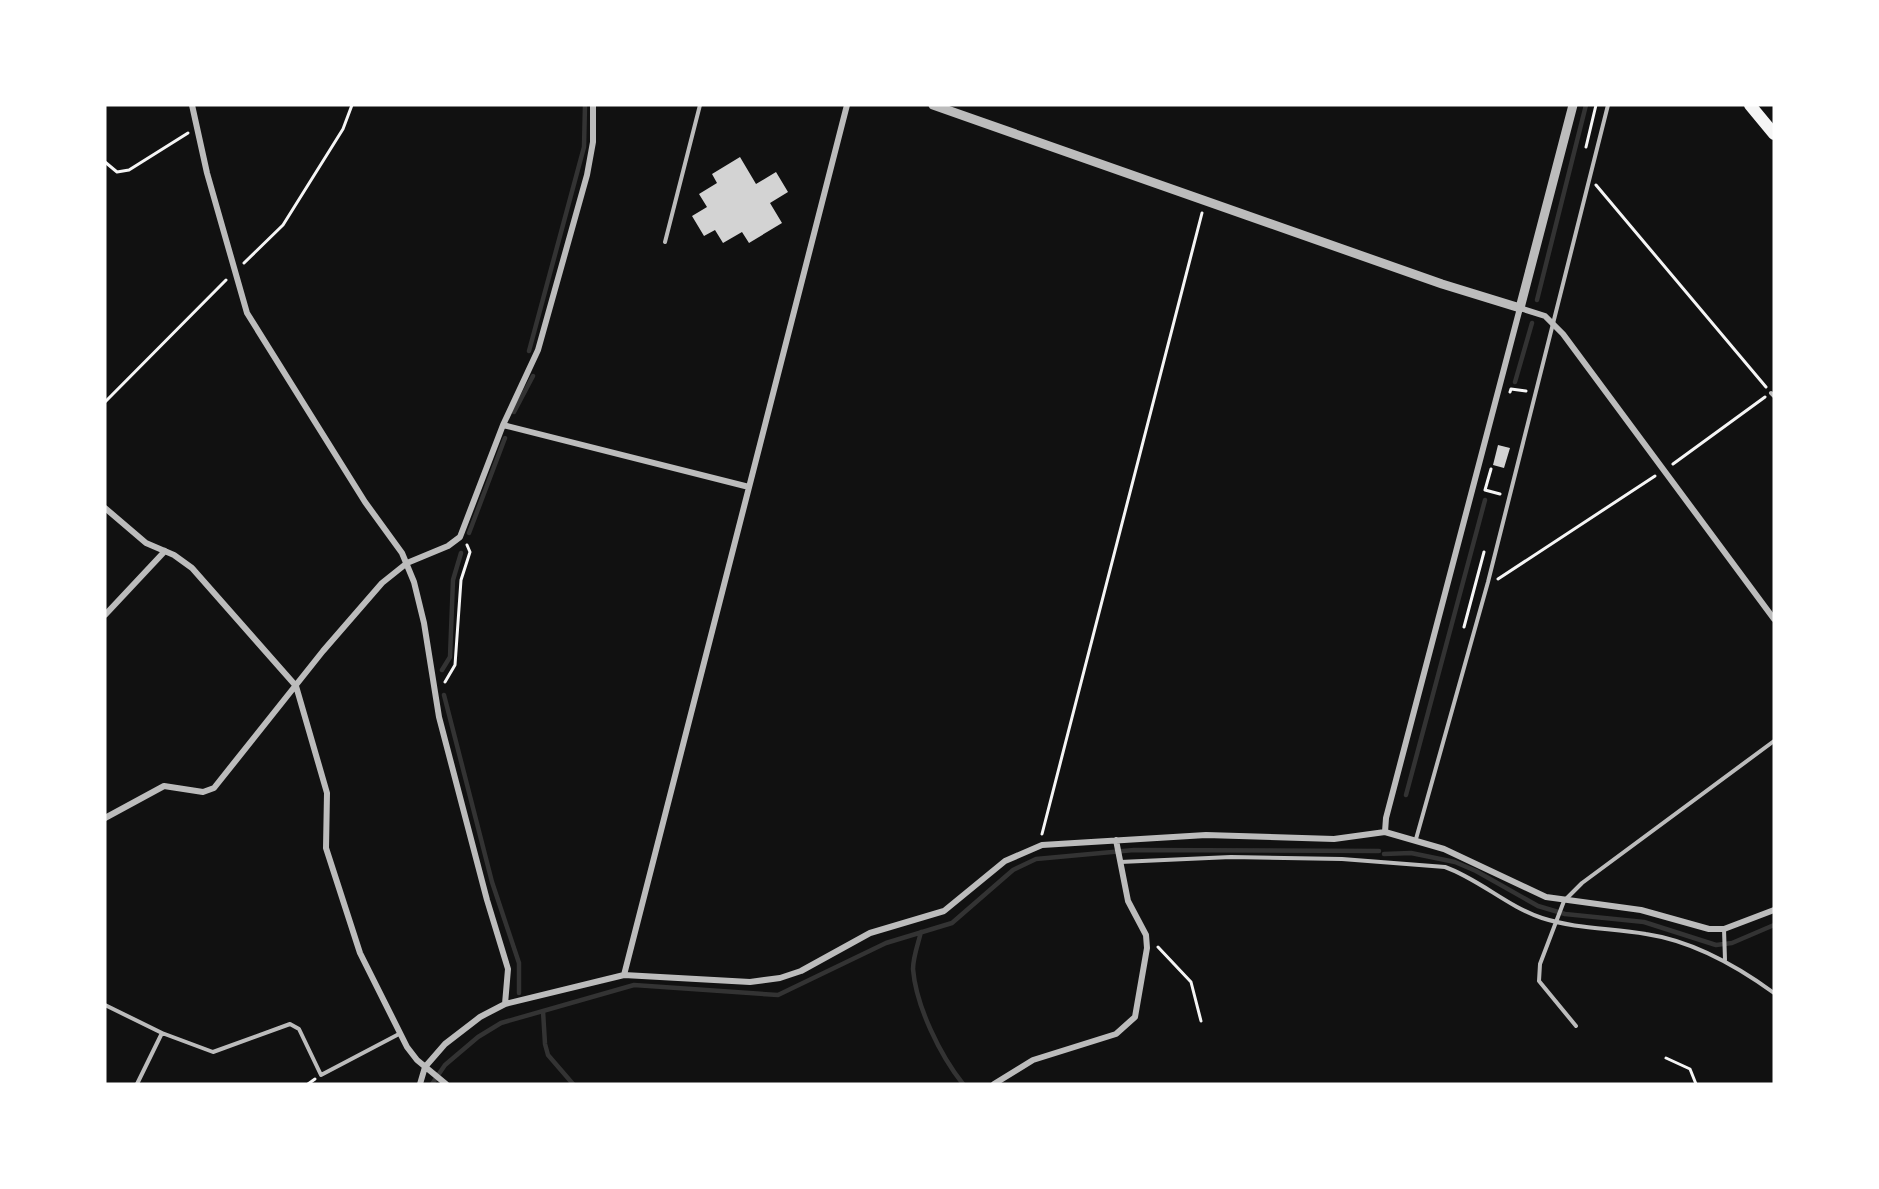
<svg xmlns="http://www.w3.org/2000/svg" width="1879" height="1189" viewBox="0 0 1879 1189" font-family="Manrope,sans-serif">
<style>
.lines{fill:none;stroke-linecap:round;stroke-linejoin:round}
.stream{stroke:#333;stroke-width:4.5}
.building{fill:#d3d3d3}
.path{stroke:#f5f5f5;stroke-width:3}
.service{stroke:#bcbcbc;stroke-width:4}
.minor{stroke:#bcbcbc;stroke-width:6}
.tertiary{stroke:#bcbcbc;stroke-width:9}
.primary{stroke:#f5f5f5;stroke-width:12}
</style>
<rect width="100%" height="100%" fill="#111"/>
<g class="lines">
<path class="stream" d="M1537,300l49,-195
M529,351l55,-204 1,-42
M1515,382l17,-59
M514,412l19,-36
M469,533l36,-95
M442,670l8,-13 3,-77 8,-27
M444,695l48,187 27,81v30
M1406,795l79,-295
M1384,854l27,-1 44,9 21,9 62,35 27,8 79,8 72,23 16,-2 42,-18
M921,932c-3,12 -8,25 -8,37 3,37 27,86 50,115
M543,1011l2,33 3,11 25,29
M432,1084l13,-19 33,-28 23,-14 133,-38 144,10 108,-52 66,-20 61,-53 23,-11 98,-9 245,1"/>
</g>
<path class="building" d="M740,157l16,27 20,-12 12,20 -18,11 12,20 -33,20 -7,-11 -19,11 -8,-13 -11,6 -12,-20 15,-9 -8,-13 18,-11 -5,-9z
M1498,445l12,3 -6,20 -11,-3z"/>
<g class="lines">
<path class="path" d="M1586,147l10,-42
M105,162l12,10 12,-2 59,-37
M1596,185l170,202
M244,263l39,-38 60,-96 9,-24
M1510,392l1,-3 15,2
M105,402l121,-122
M1673,464l92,-67
M1491,469l-6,21 15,4
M1498,579l157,-103
M1464,627l20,-75
M445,682l10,-17 6,-85 9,-28 -3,-7
M1042,834l160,-621
M1158,947l33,35 10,39
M1666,1058l24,11 6,15
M308,1084l7,-5"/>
<path class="service" d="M665,242l35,-137
M1771,393l3,3
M1416,839l72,-257 120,-477
M1120,862l111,-5 111,2 103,8c34,12 63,40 97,51 34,11 70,10 104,16 47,7 91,32 128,59
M1724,929l1,31
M105,1005l57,28 51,19 77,-28 9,5 22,46 78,-41
M1576,1026l-37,-45 1,-17 24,-63 18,-18 192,-142
M137,1084l25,-51"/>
<path class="minor" d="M192,105l15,68 40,140 118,189 37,51 12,29 10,41 15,94 48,183 21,69 -3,35
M503,425l246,62
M105,508l41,35 28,12 18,13 104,118 31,107 -1,55 34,105 47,94 10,13 29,24
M105,615l60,-64
M105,818l59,-32 39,6 11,-4 109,-137 59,-68 25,-20 41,-17 12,-9 43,-112 35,-75 49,-175 6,-33v-37
M1385,832l1,-14 134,-510 25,8 18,18 211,285
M624,975l223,-870
M420,1084l5,-17 20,-23 35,-27 25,-13 119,-29 126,7 30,-4 21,-7 69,-38 74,-22 61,-50 37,-16 164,-10 128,4 51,-7 59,17 102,48 95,13 68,19h15l50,-19
M994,1084l39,-24 83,-26 19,-17 12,-69 -1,-13 -18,-34 -12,-61"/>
<path class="tertiary" d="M933,105l509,179 78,24 53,-203"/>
<path class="primary" d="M1750,105l24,29"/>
</g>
<rect width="1879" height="1189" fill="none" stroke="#ffffff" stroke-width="213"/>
</svg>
